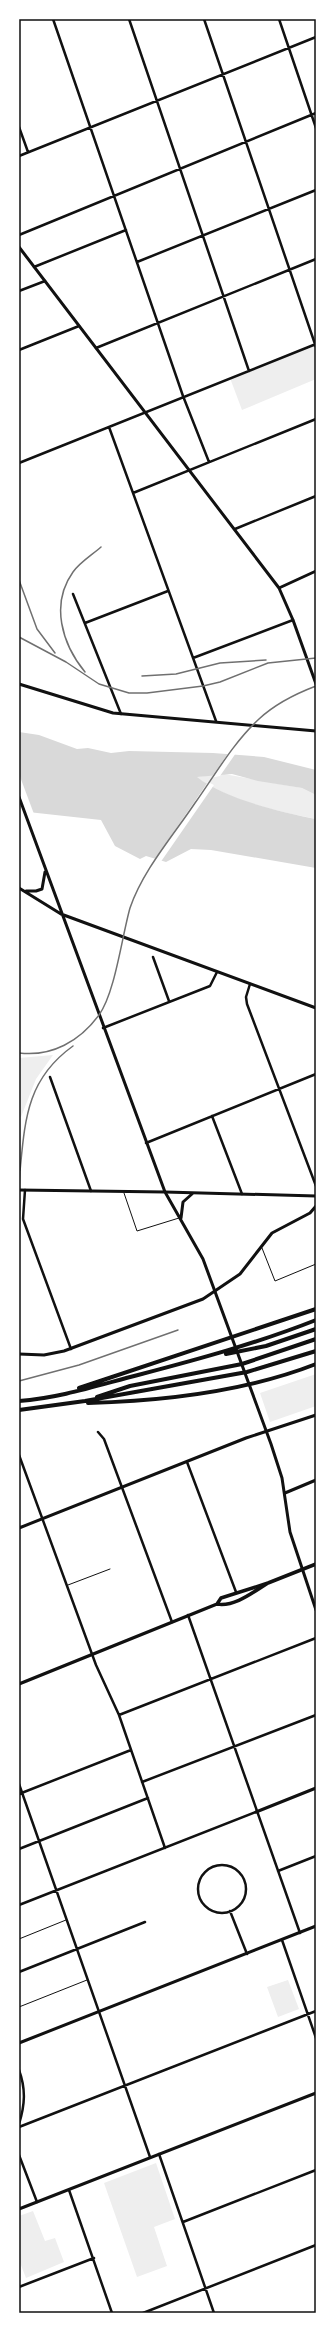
<svg xmlns="http://www.w3.org/2000/svg" width="335" height="2332" viewBox="0 0 335 2332" font-family="'Golos Text',sans-serif">
<style>
.green{fill:#eee}
.water{fill:#d9d9d9}
.pier{fill:#fff}
.lines{fill:none;stroke-linecap:round;stroke-linejoin:round}
.service{stroke:#111;stroke-width:1}
.minor{stroke:#111;stroke-width:2.5}
.tertiary{stroke:#111;stroke-width:3}
.secondary{stroke:#111;stroke-width:3}
.primary{stroke:#111;stroke-width:3.5}
.motorway{stroke:#111;stroke-width:4}
.rail{stroke:#707070;stroke-width:1.5}
.neatline{fill:none;stroke:#111;stroke-width:1.5}
</style>
<rect width="100%" height="100%" fill="#fff"/>
<path class="green" d="M315,344l1,35 -74,31 -12,-32z
M224,774l78,14 14,7v24c-37,-7 -89,-19 -120,-42z
M53,1055l-17,24 -15,38h-2v-59z
M316,1374v32l-46,16 -10,-29z
M288,1980l11,29 -21,8 -11,-30z
M156,2163l19,56 -21,8 13,39 -30,11 -33,-94z
M33,2211l12,30 10,-3 9,24 -38,16 -7,-18v-44z"/>
<path class="water" d="M19,732l20,3 38,14 11,-1 23,5 18,-2 84,2 51,4 52,13v25l-14,-7 -44,-7 -26,-7 -35,3c28,22 84,35 119,42v49l-105,-18 -20,-1 -25,13 -20,-6 -6,3 -25,-13 -14,-26 -82,-9z"/>
<path class="pier" d="M229,752l7,1 -16,23 -9,2z
M19,774l15,40 -15,-1z
M208,782l6,3 -54,78 -7,-1z"/>
<g class="lines">
<path class="service" d="M124,1193l13,38 42,-13
M262,1248l13,33 41,-17
M68,1585l42,-16
M19,1939l47,-19
M19,2007l68,-27"/>
<path class="minor" d="M53,19l130,377 26,66
M129,19l120,352
M204,19l112,328
M279,19l37,109
M19,127l9,25
M19,156l297,-119
M19,235l297,-122
M137,262l179,-72
M34,267l92,-37
M19,291l26,-10
M96,348l220,-89
M19,350l60,-24
M109,427l107,294
M19,463l297,-119
M133,493l183,-74
M235,529l81,-33
M73,594l48,120
M85,623l83,-32
M193,658l100,-38
M153,957l16,44
M250,984l-4,13 1,7 69,182
M103,1028l107,-42 7,-14
M50,1077l41,114
M212,1116l30,78
M146,1143l170,-69
M25,1190l-2,29 48,130
M98,1432l6,7 68,183
M19,1455l77,210 23,50 46,133
M187,1462l49,130
M188,1615l112,318
M119,1715l197,-77
M142,1782l174,-67
M19,1784l131,373
M19,1794l112,-44
M19,1849l129,-51
M198 1889a24 24 0 1 1 48 0a24 24 0 1 1-48 0Z
M278,1871l38,-15
M19,1905l237,-93
M230,1911l17,43
M282,1940l34,98
M19,1972l126,-50
M19,2070c7,19 6,35 0,54
M19,2127l297,-116
M159,2154l55,159
M19,2155l18,47
M69,2190l43,123
M183,2222l133,-52
M19,2287l75,-29
M143,2313l173,-68"/>
<path class="tertiary" d="M19,247l260,341 14,32 23,64
M279,588l37,-17
M19,684l94,29 203,18
M165,1192l151,4
M19,1354l25,1 20,-4 139,-52 37,-25 32,-41 38,-20 6,-7
M285,1493l31,-13
M19,1528l227,-90 70,-23
M256,1812l60,-24
M19,2043l297,-117
M19,2209l297,-116"/>
<path class="secondary" d="M19,797l146,395 38,67 68,185 11,34 8,54 26,78
M19,888l42,26 255,94
M26,891h10l6,-2 3,-17
M19,1190l146,2
M181,1218l2,-16 9,-8"/>
<path class="primary" d="M217,1604l4,-6 47,-15 48,-19
M19,1684l198,-80c18,3 36,-12 51,-21"/>
<path class="motorway" d="M226,1354l40,-8 50,-17
M79,1388l237,-79
M97,1397l33,-11 112,-22 74,-25
M19,1401c41,-3 80,-16 119,-26 61,-16 120,-32 178,-55
M88,1403c73,-2 159,-12 228,-39
M19,1410l66,-9 162,-29 69,-21"/>
<path class="rail" d="M19,580l18,49 18,24
M19,637l47,25 33,22 30,9h18l56,-7 17,-4 48,-19 48,-5
M85,672c-23,-28 -35,-68 -12,-100 7,-10 19,-17 28,-25
M142,676l34,-2 44,-11 46,-3
M19,1053c33,4 61,-12 80,-38 16,-22 23,-79 31,-107 13,-38 43,-72 65,-105 20,-28 38,-60 64,-84 16,-15 36,-25 57,-33
M20,1171c5,-52 7,-92 53,-125
M19,1191l1,-25
M19,1381l60,-16 99,-35"/>
</g>
<rect width="335" height="2332" fill="none" stroke="#ffffff" stroke-width="40"/>
<rect x="20" y="20" width="295" height="2292" class="neatline"/>
</svg>
